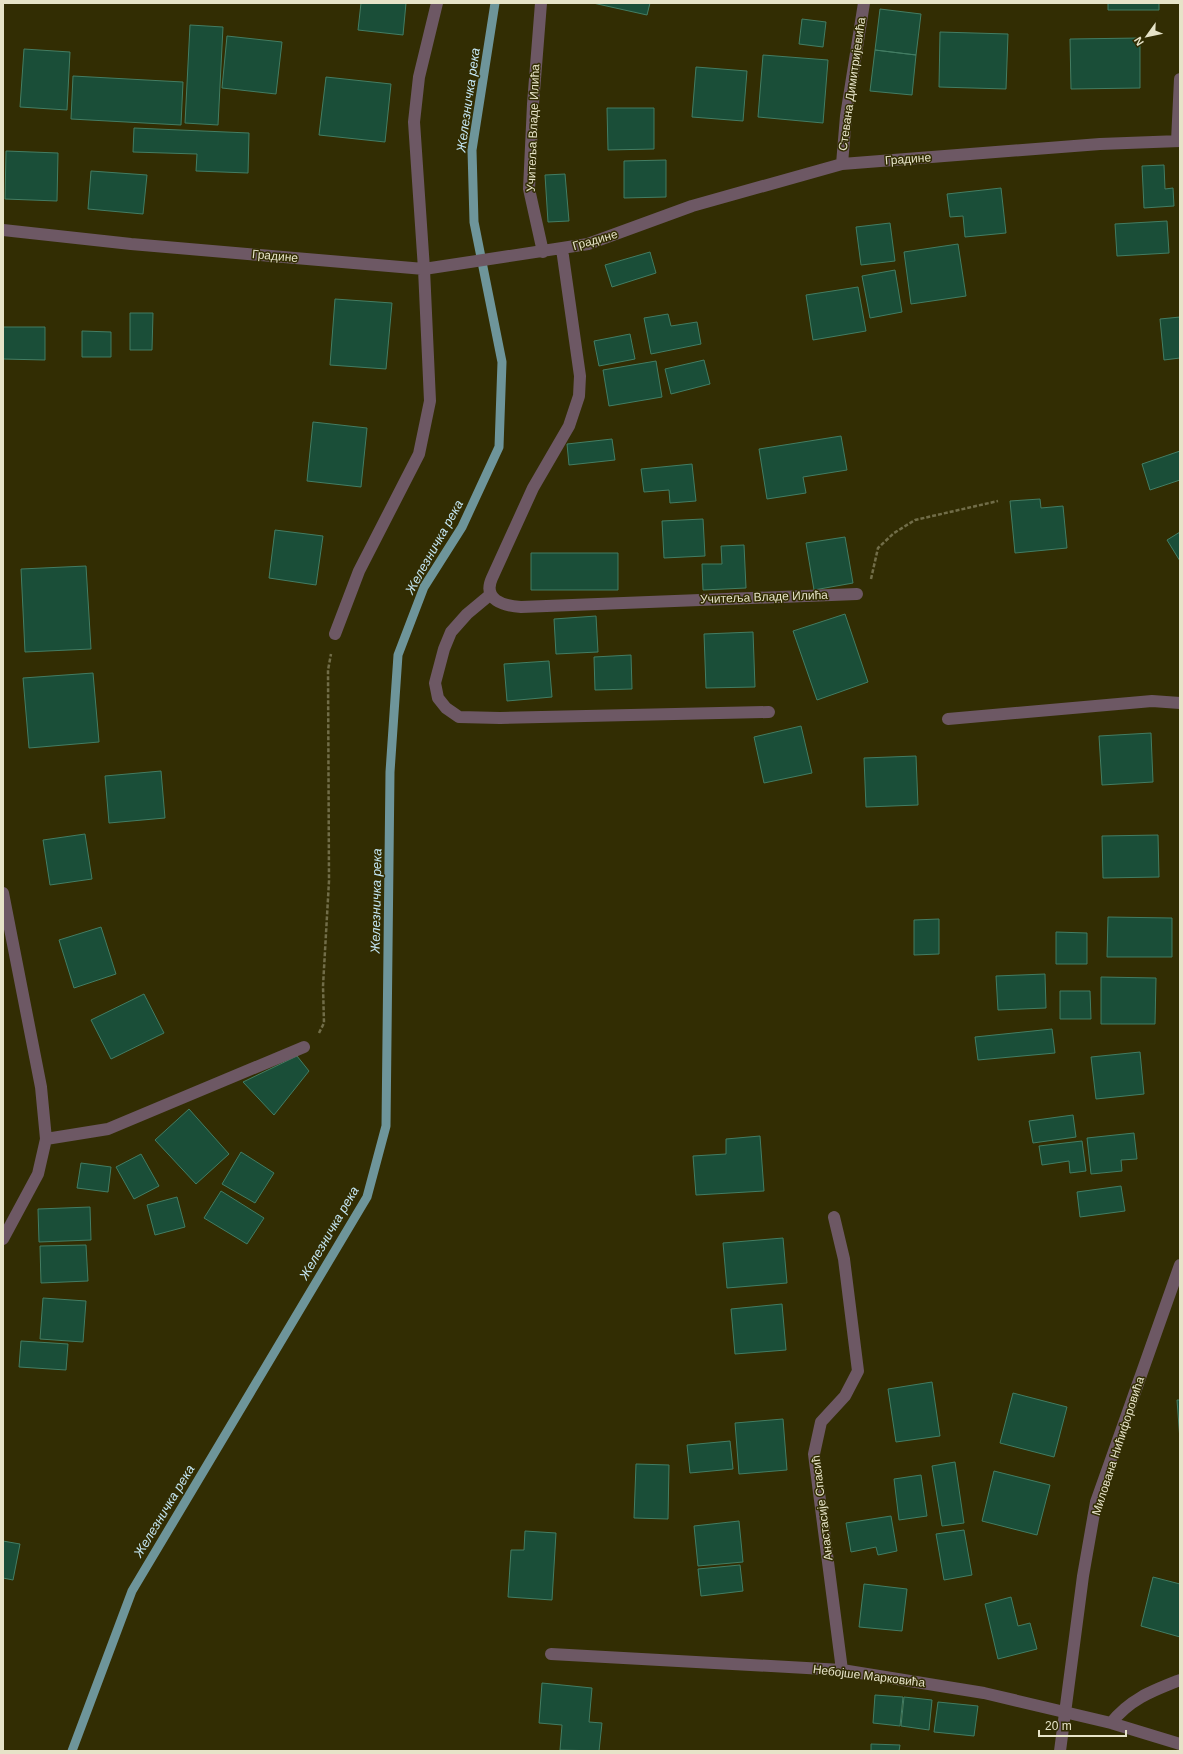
<svg xmlns="http://www.w3.org/2000/svg" width="1183" height="1754" viewBox="0 0 1183 1754" font-family="Helvetica,sans-serif">
<style>
.lines{fill:none;stroke-linecap:round;stroke-linejoin:round}
.stream{stroke:#6e959a;stroke-width:9}
.building{fill:#1a4e38;stroke:#437d63}
.path{stroke:#716d48;stroke-width:2.5;stroke-dasharray:4 2;stroke-linecap:butt}
.minor{stroke:#6d5864;stroke-width:12}
.labels{text-anchor:middle;dominant-baseline:central;stroke-width:3;stroke-linejoin:round;paint-order:stroke}
.street-label{font-size:12px;fill:#e6e3c8;stroke:#322d03}
.water-label{font-size:13px;font-style:italic;fill:#c4e6f3;stroke:#322d03}
</style>
<rect width="100%" height="100%" fill="#322d03"/>
<g class="lines">
<path class="stream" d="M72,1751l60,-160 235,-394 19,-71 4,-354 8,-117 26,-68 38,-60 37,-80 3,-85 -28,-140 -2,-72 23,-147"/>
</g>
<path class="building" d="M361,3h45l-3,32 -45,-5z
M593,3h57l-3,12z
M1108,3h51v7h-51z
M880,9l41,5 -5,41 -41,-5z
M802,19l24,3 -3,25 -24,-3z
M190,25l33,2 -5,98 -33,-2z
M940,32l68,2 -2,55 -67,-2z
M227,36l55,6 -6,52 -54,-6z
M1140,38v50l-69,1 -1,-50z
M24,49l46,3 -3,58 -47,-3z
M875,50l41,5 -4,40 -42,-4z
M763,55l65,5 -5,63 -65,-6z
M696,67l51,4 -4,50 -51,-4z
M73,76l110,6 -2,43 -110,-6z
M326,77l65,7 -6,58 -66,-7z
M607,108h47v41l-46,1z
M134,128l115,5 -1,40 -52,-2 1,-17 -64,-2z
M6,151l52,2 -1,48 -52,-2z
M666,160v37l-42,1v-37z
M1164,165l1,24 8,-1 1,18 -30,2 -2,-42z
M91,171l56,4 -4,39 -55,-5z
M565,174l4,47 -21,1 -3,-47z
M1001,188l5,45 -41,4 -2,-21 -13,1 -3,-23z
M1167,221l2,32 -52,3 -2,-32z
M890,223l5,38 -34,4 -5,-38z
M958,244l8,52 -55,8 -7,-52z
M650,252l6,21 -44,14 -7,-22z
M895,270l7,42 -32,6 -8,-42z
M858,287l8,44 -53,9 -7,-45z
M335,299l57,4 -6,66 -56,-4z
M130,313h23l-1,37h-22z
M668,314l3,12 26,-4 4,22 -50,10 -7,-36z
M1180,317v41l-16,2 -4,-41z
M3,327h42v33l-42,-1z
M82,331l29,1v25h-29z
M630,334l5,25 -36,7 -5,-25z
M704,360l6,24 -39,10 -6,-25z
M656,361l6,36 -53,9 -6,-36z
M313,422l54,6 -6,59 -54,-6z
M841,436l6,34 -44,7 3,16 -39,6 -8,-50z
M612,439l3,21 -46,5 -2,-21z
M1180,451v29l-30,10 -8,-26z
M692,464l4,37 -26,2 -1,-13 -25,2 -3,-23z
M1040,499l1,9 22,-2 4,42 -52,5 -5,-52z
M703,519l2,37 -41,2 -2,-37z
M275,530l48,6 -7,49 -47,-7z
M1180,532v29l-13,-21z
M845,537l8,46 -39,7 -8,-47z
M744,545l2,43 -43,2 -1,-26h20l-1,-18z
M531,553h87v37h-87z
M86,566l5,83 -66,3 -4,-83z
M845,614l23,68 -51,18 -24,-69z
M596,616l2,36 -42,2 -2,-35z
M753,632l2,55 -49,1 -2,-54z
M631,655l1,34 -37,1 -1,-33z
M549,661l3,36 -45,4 -3,-37z
M93,673l6,69 -70,6 -6,-70z
M801,726l11,47 -48,10 -10,-46z
M1151,733l2,49 -51,3 -3,-49z
M916,756l2,49 -52,2 -2,-49z
M161,771l4,47 -56,5 -4,-47z
M85,834l7,45 -42,6 -7,-45z
M1158,835l1,42 -56,1 -1,-42z
M1108,917l64,1v39h-65z
M939,919v35l-25,1v-35z
M101,927l15,47 -42,14 -15,-48z
M1056,932l31,1v31h-31z
M1045,974l1,34 -48,2 -2,-34z
M1101,977l55,1 -1,46h-54z
M1060,991h30l1,28h-31z
M144,994l20,39 -53,26 -20,-39z
M1052,1029l3,24 -77,7 -3,-23z
M1140,1052l4,42 -48,5 -5,-42z
M297,1056l12,15 -35,44 -31,-33z
M189,1109l40,45 -33,30 -41,-44z
M1073,1115l3,22 -43,6 -4,-22z
M1134,1133l3,26 -16,1 1,11 -31,3 -4,-36z
M760,1136l4,55 -68,4 -3,-39 33,-2v-15z
M1082,1141l4,30 -16,2 -1,-12 -27,4 -3,-19z
M241,1152l33,21 -19,30 -33,-19z
M141,1154l18,32 -25,13 -18,-32z
M81,1163l30,4 -3,25 -31,-4z
M1121,1186l4,25 -45,6 -3,-25z
M221,1191l43,27 -17,26 -43,-26z
M177,1197l8,30 -30,8 -8,-30z
M90,1207l1,33 -52,2 -1,-33z
M783,1238l4,45 -60,5 -4,-45z
M86,1245l2,36 -47,2 -1,-37z
M43,1298l43,3 -3,41 -43,-3z
M782,1304l4,46 -51,4 -4,-45z
M21,1341l47,3 -2,26 -47,-3z
M932,1382l8,54 -44,6 -8,-53z
M1013,1393l54,14 -13,50 -54,-14z
M1177,1400h3v40z
M783,1419l4,51 -48,4 -4,-51z
M730,1441l3,28 -43,4 -3,-28z
M955,1462l9,61 -22,3 -10,-60z
M636,1464l33,1 -1,54 -34,-1z
M994,1471l56,14 -13,50 -55,-14z
M921,1475l6,41 -28,4 -5,-41z
M891,1516l6,35 -19,4 -2,-8 -25,5 -5,-29z
M739,1521l4,41 -45,4 -4,-40z
M964,1530l8,45 -28,5 -8,-46z
M525,1531l31,2 -4,67 -44,-3 3,-47h13z
M3,1541l17,3 -7,36 -10,-2z
M740,1565l3,26 -42,5 -3,-27z
M1153,1577l27,7v53l-39,-11z
M864,1584l43,5 -5,42 -43,-4z
M1011,1597l7,29 12,-3 7,26 -39,10 -13,-55z
M542,1683l50,5 -3,34 13,1 -3,28 -39,-1 2,-25 -23,-2z
M875,1695l28,2 -3,29 -27,-3z
M904,1697l28,3 -3,30 -28,-4z
M938,1702l40,4 -4,30 -40,-4z
M871,1744l29,1 -1,6h-28z"/>
<g class="lines">
<path class="path" d="M871,579l7,-31 16,-15 21,-13 83,-19
M319,1033l5,-10 -1,-37 6,-105 -1,-211 3,-16"/>
<path class="minor" d="M541,3l-8,101 -4,85 14,63
M1177,141l3,-62
M842,164l4,-48 18,-113
M3,230l128,14 293,25 164,-25 104,-38 150,-42 258,-20 80,-3
M562,249l18,127 -1,20 -10,30 -36,62 -41,90c-10,22 12,28 29,29l336,-13
M491,594l-24,20 -16,18 -7,17 -9,34 3,15 8,10 13,9 41,1 269,-6
M335,634l24,-63 60,-117 11,-53 -6,-132 -10,-147 5,-45 18,-74
M948,719l204,-18 28,2
M3,893l38,194 5,52 -8,35 -35,65
M46,1139l62,-10 196,-82
M834,1217l10,42 14,112 -13,25 -24,26 -7,32 28,216
M551,1654l291,16 142,23 127,30 69,21
M1111,1723c19,-24 41,-32 69,-43
M1060,1751l23,-175 13,-74 84,-237"/>
</g>
<g class="labels">
<g class="street-label">
<text transform="translate(852 84) rotate(-82)">Стевана Димитријевића</text>
<text transform="translate(533 128) rotate(-88)">Учитеља Владе Илића</text>
<text transform="translate(908 159) rotate(-4)">Градине</text>
<text transform="translate(595 240) rotate(-16)">Градине</text>
<text transform="translate(275 256) rotate(5)">Градине</text>
<text transform="translate(764 597) rotate(-2)">Учитеља Владе Илића</text>
<text transform="translate(1118 1446) rotate(-72)">Милована Нићифоровића</text>
<text transform="translate(822 1508) rotate(-97)">Анастасије Спасић</text>
<text transform="translate(869 1676) rotate(7)">Небојше Марковића</text>
</g>
<g class="water-label">
<text transform="translate(468 100) rotate(-82)">Железничка река</text>
<text transform="translate(434 547) rotate(-61)">Железничка река</text>
<text transform="translate(376 901) rotate(-89)">Железничка река</text>
<text transform="translate(329 1233) rotate(-60)">Железничка река</text>
<text transform="translate(164 1511) rotate(-59)">Железничка река</text>
</g>
</g>
<rect width="1183" height="1754" fill="none" stroke="#e6e3c8" stroke-width="8"/>
<g transform="translate(1147 36) rotate(237)" stroke="#322d03" stroke-width="3" paint-order="stroke">
<path d="M0-3L7 15L0 10L-7 15Z" fill="#e6e3c8"/>
<text y="-6" font-size="11" font-weight="bold" text-anchor="middle" fill="#e6e3c8">N</text>
</g>
<path d="M1039 1730v6h87v-6" fill="none" stroke="#e6e3c8" stroke-width="2"/>
<text x="1045" y="1730" font-size="12" fill="#e6e3c8" stroke="#322d03" stroke-width="3" paint-order="stroke">20 m</text>
</svg>
